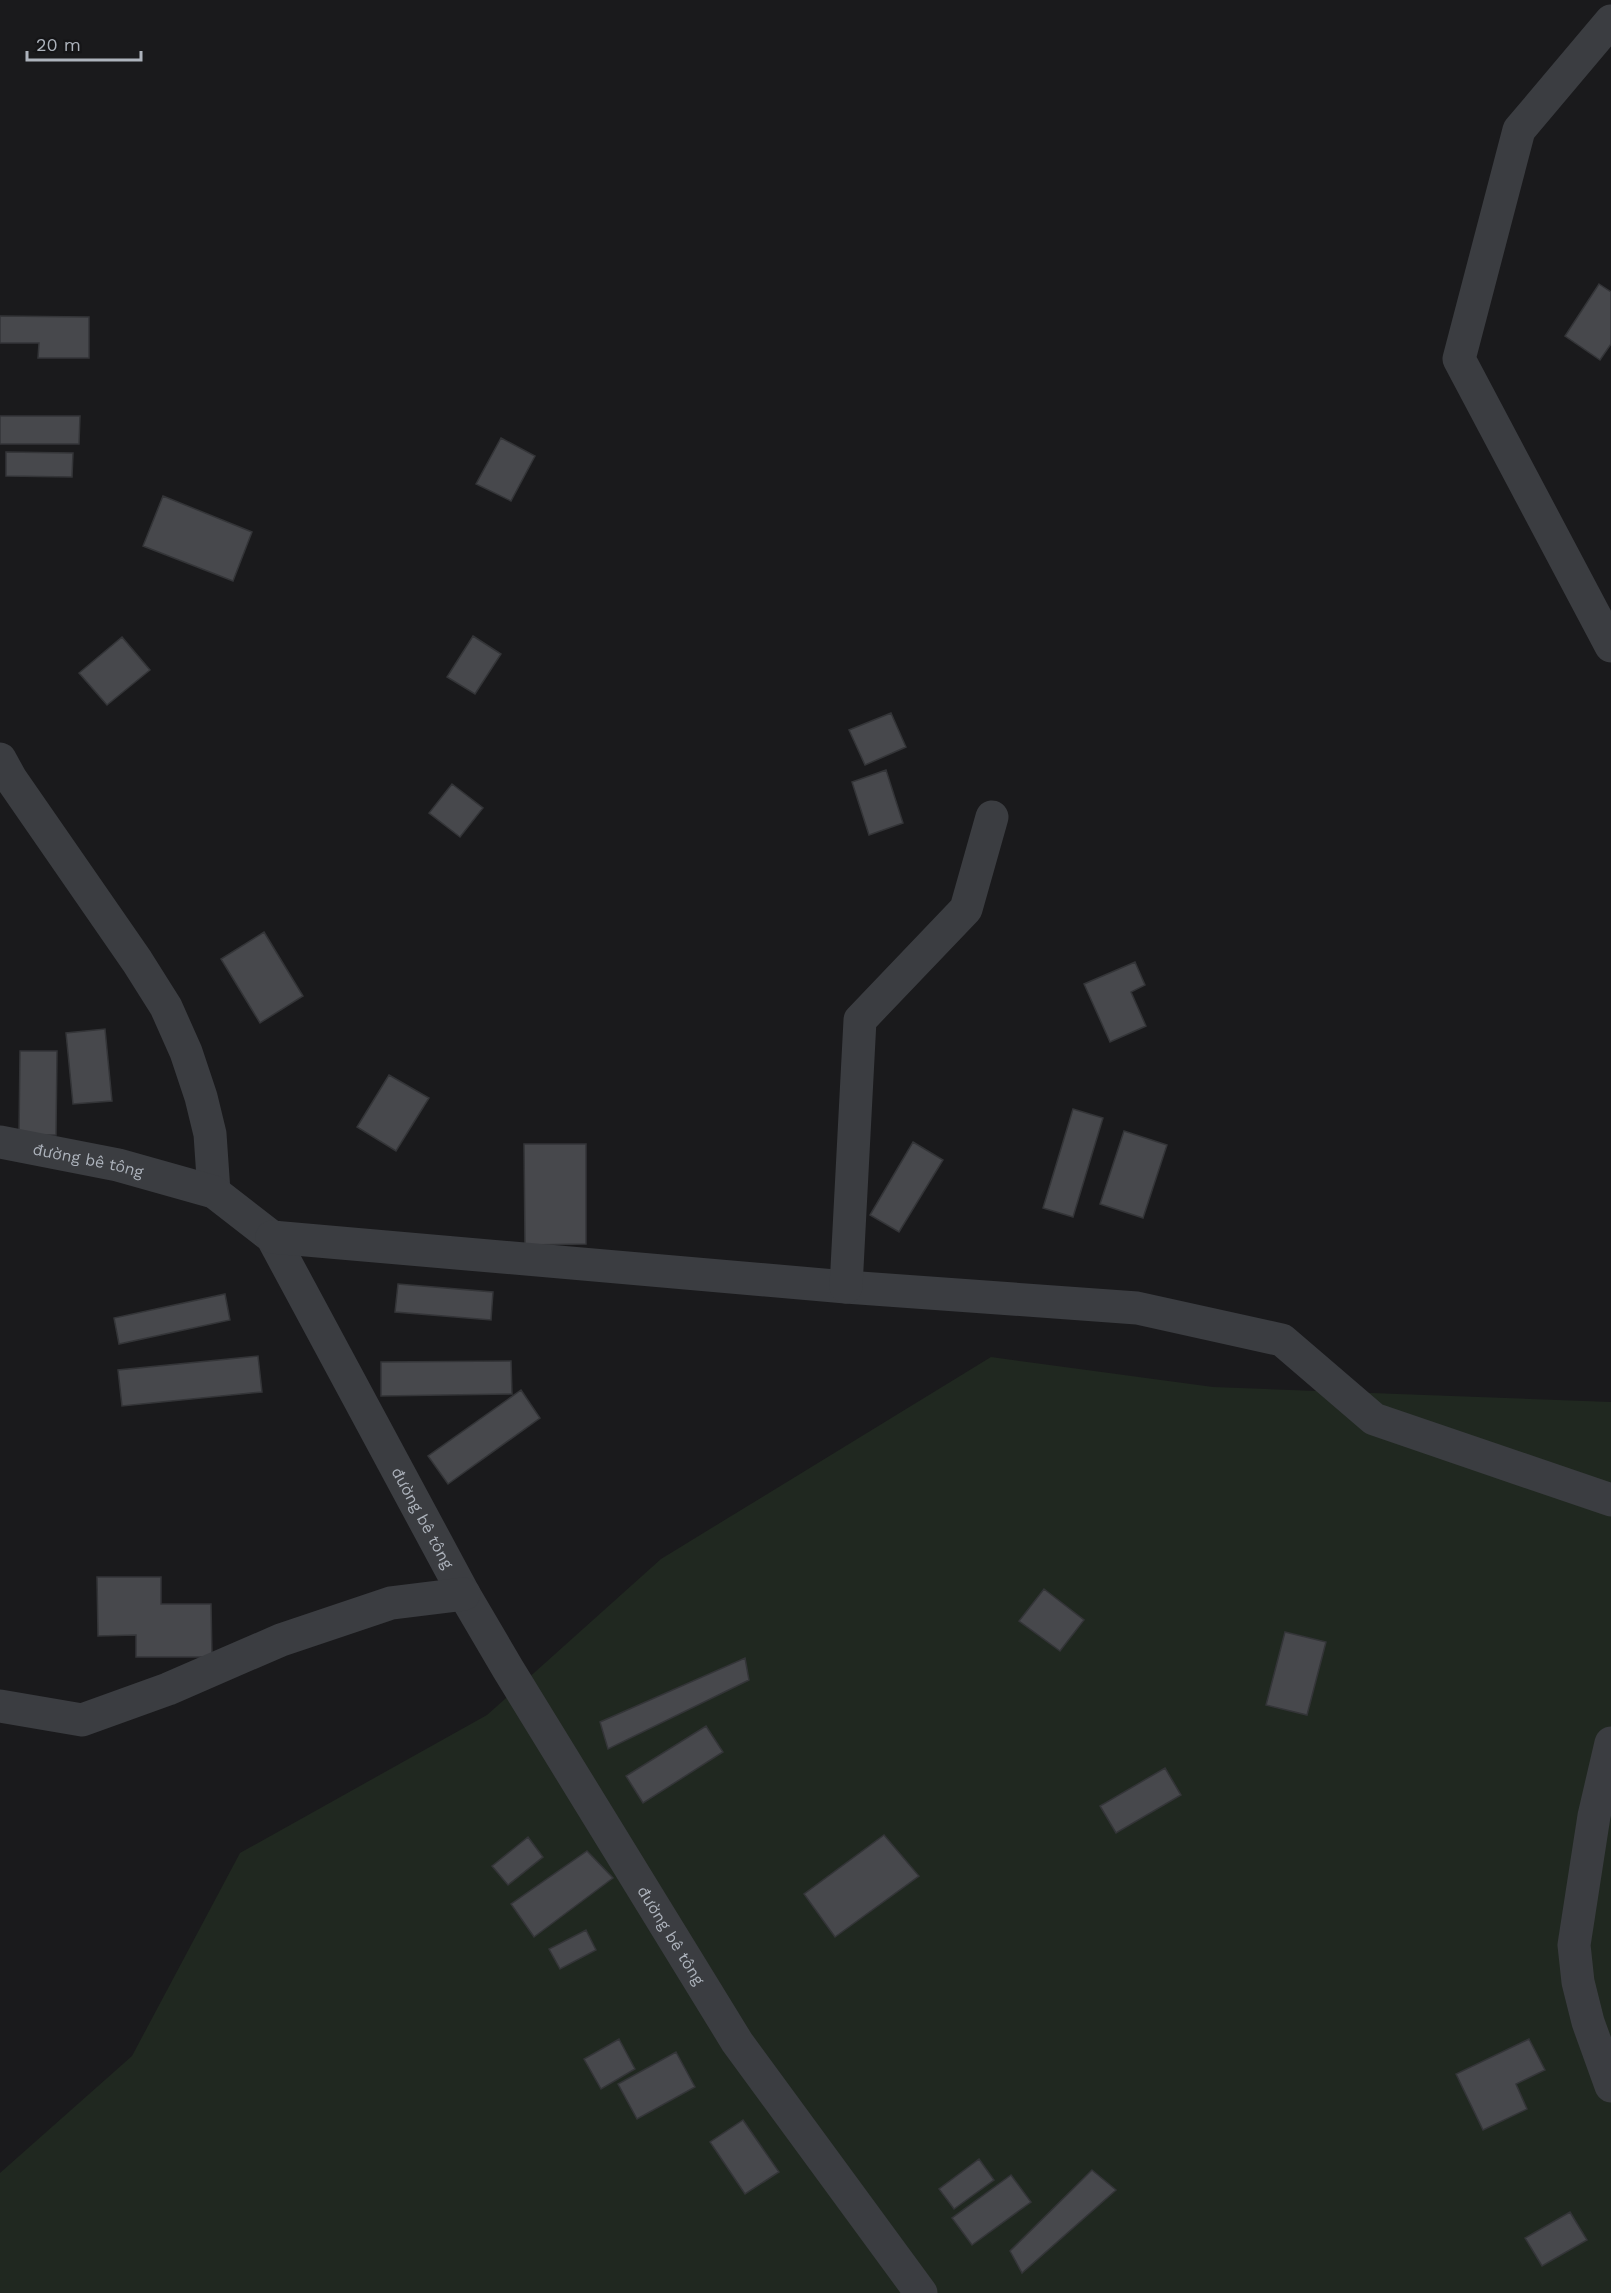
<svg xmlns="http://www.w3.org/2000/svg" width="1611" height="2293" viewBox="0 0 1611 2293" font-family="'Work Sans',sans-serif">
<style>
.green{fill:#202820}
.building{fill:#47484c;stroke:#343538;stroke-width:1.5}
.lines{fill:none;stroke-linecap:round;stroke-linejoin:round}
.minor{stroke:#3b3d41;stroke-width:33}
.labels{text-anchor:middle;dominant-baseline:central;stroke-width:5;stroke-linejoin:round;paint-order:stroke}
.street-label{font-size:16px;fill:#adb3bc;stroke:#151517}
</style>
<rect width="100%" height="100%" fill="#1a1a1c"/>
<path class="green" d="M991,1357l222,30 398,15v891h-1611v-120l132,-117 108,-203 247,-138 174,-156z"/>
<path class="building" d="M1599,284l12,8v52l-11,16 -35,-24z
M0,316l89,1v41h-51l1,-15h-39z
M0,416h80l-1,28h-79z
M501,438l34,18 -24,45 -35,-17z
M6,452l67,1 -1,24 -66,-1z
M163,496l89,36 -19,49 -90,-35z
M473,636l28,18 -26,40 -28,-17z
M122,637l28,33 -43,35 -28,-32z
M891,713l15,34 -41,18 -16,-35z
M886,770l17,53 -34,12 -17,-53z
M452,784l31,24 -23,29 -31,-24z
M264,932l39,64 -43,27 -39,-64z
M1135,962l10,23 -14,7 15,34 -36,16 -26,-58z
M105,1029l7,72 -39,3 -7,-71z
M20,1051h37l-1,84h-37z
M389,1075l40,23 -33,53 -39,-24z
M1073,1109l30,9 -30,99 -30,-9z
M1124,1131l43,14 -24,73 -43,-14z
M913,1142l30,18 -44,72 -29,-17z
M524,1144h62v100l-61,1z
M398,1284l95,8 -2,28 -96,-8z
M225,1294l5,26 -111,24 -5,-26z
M258,1356l4,36 -140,14 -4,-36z
M511,1361l1,33 -131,2v-34z
M521,1390l19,28 -92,66 -20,-28z
M97,1577h64v27h50l1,53h-76v-22l-38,1z
M1044,1589l40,31 -24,31 -41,-30z
M1285,1632l41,10 -19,73 -41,-10z
M745,1658l4,22 -141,69 -8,-27z
M706,1726l17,26 -80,51 -17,-27z
M1165,1768l16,27 -65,38 -16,-27z
M884,1835l35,41 -84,61 -31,-43z
M528,1837l15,20 -35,28 -16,-19z
M587,1851l26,27 -79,59 -23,-33z
M586,1930l10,20 -36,19 -11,-20z
M619,2039l16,30 -34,20 -17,-30z
M1529,2039l16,31 -29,14 11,25 -44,21 -27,-56z
M676,2052l19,35 -58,32 -19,-35z
M743,2120l36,52 -34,22 -35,-52z
M979,2159l15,21 -40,29 -15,-20z
M1092,2170l24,20 -94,83 -12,-22z
M1011,2175l20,27 -59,43 -20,-27z
M1570,2212l17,28 -45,26 -17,-28z"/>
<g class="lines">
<g class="minor">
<path d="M1611,21l-92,109 -60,229 152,287"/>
<path d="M0,759l11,20 126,182 29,46 20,45 15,45 9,37 4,58"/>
<path id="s1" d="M0,1142l118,23 96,27 58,45 192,357 44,75 229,373 184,251"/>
<path d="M272,1237l574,50 291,21 145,32 92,79 237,81"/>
<path d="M846,1287l14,-267 106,-111 26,-92"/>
<path d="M0,1706l82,14 86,-31 113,-49 110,-37 73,-9"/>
<path d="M1611,1743l-17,73 -20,129 4,37 10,40 23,64"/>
</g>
</g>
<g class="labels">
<g class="street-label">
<text stroke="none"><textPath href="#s1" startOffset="90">đường bê tông</textPath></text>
<text stroke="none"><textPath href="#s1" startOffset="612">đường bê tông</textPath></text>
<text stroke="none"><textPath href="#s1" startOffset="1098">đường bê tông</textPath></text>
</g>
</g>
<path d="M27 51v9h114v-9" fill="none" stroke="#adb3bc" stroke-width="3"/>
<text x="36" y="51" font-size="18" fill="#adb3bc" stroke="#151517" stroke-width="4.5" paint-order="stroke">20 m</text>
</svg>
